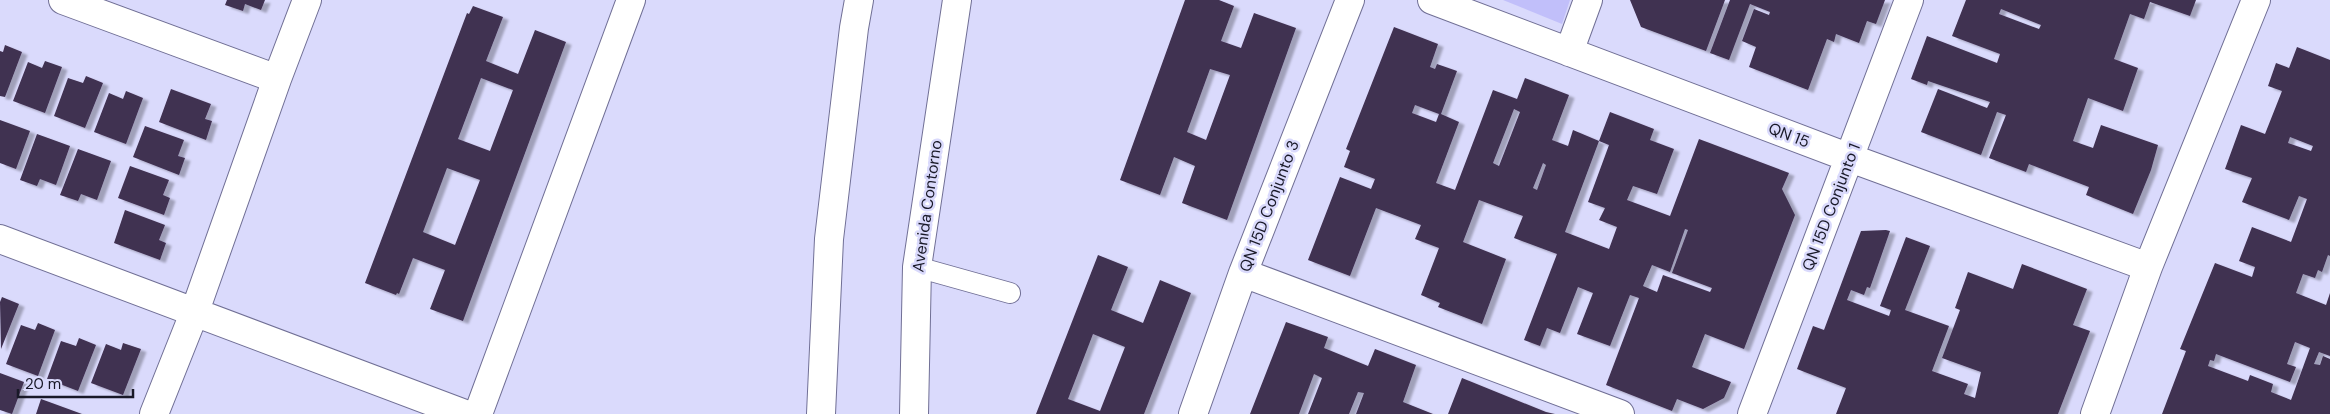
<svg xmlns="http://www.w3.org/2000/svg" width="2330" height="414" viewBox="0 0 2330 414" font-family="'DM Sans',sans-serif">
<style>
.green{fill:#c1bffa}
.building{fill:#403051;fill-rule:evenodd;filter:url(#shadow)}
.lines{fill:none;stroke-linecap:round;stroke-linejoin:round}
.lane-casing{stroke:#706f95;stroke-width:22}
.street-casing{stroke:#706f95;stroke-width:30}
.secondary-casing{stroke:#706f95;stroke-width:30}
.lane{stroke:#fff;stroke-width:20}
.street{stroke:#fff;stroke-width:28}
.secondary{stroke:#fff;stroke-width:28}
.labels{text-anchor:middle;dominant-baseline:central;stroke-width:5;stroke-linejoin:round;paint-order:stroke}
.street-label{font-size:16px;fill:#191928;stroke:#dadafc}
</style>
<defs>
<filter id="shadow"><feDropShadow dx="5.5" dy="3" stdDeviation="1" flood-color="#0004"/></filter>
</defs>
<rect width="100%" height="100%" fill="#dadafc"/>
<path class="green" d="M1503,0h67l-8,24z"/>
<path class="building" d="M227,0h38l-4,10 -16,-6 -2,7 -18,-6z
M1185,0h34l15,6 -13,35 20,7 13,-35 42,15 -69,192 -45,-17 13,-37 -21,-9 -14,38 -40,-15zM1210,69l20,6 -24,65 -19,-8z
M1630,0h95l-19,51 -65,-24z
M1730,0h155l-9,24 -9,-3 -8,22 -23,-9 -2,8 -7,-3 -19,51 -59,-23 7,-20 -14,-6 12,-32 15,6 1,-3 -20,-8 -21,56 -19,-7z
M1966,0h230l-6,16 -40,-14 -6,17 -14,-5 -16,45 24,9 -15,43 -35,-13 -15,43 20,7 8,-23 57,20 -7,25 -18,44 -47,-19 3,-8 -60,-23 -3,8 -37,-14 17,-43 -9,-3 -16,43 -60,-23 17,-43 49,19 3,-6 -62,-21 -1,4 -16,-6 16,-43 70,27 3,-9 -48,-18zM2001,9l40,16 -2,4 -40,-15z
M473,6l30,11 -17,44 32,13 17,-44 31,12 -103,279 -33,-12 15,-39 -32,-12 -14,36 -2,-1 -1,2 -31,-12 102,-270 2,1zM481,78l32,12 -23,61 -32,-12zM447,168l33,12 -25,65 -32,-13z
M1394,27l44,17 -8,23 5,2 2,-5 20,7 -16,43 18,8 -23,61 19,7 38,-100 24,9 8,-21 44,17 -17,45 16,6 5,-16 26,11 -34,91 44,17 8,-22 -18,-7 6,-12 -17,-6 21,-57 -10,-4 11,-29 44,17 -4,11 24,9 -17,45 -24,-8 -6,14 43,16 29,-77 90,34 -7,16 13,26 -51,134 -39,-15 -13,33 39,15 -7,16 -21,11 -26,-10 -5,12 -66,-26 33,-87 -9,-3 -20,51 -33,-12 16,-41 -15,-6 -18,46 -13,-5 -7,18 -16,-6 33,-86 -43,-16 9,-22 -44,-16 -16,42 43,17 -24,65 -44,-17 2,-4 -19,-8 18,-47 -24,-9 6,-14 -45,-17 -26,68 -42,-16 32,-83 31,12 4,-10 -31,-12 6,-16 -4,-2zM1415,105l24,9 -3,8 -24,-9zM1514,109l6,3 -21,54 -6,-3zM1543,163l3,2 -9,25 -4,-2zM1685,229l3,1 -16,43 40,15 -2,4 -47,-17 -6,17 -14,-6 9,-21 18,7z
M5,45l17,7 -17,45 -5,-1v-45l3,1z
M2297,47l33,13v196l-2,-1 -6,17 -4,-2 -3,8 -12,-4 -7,19 30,12 4,-12v63l-11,-4 -5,12 6,1 3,-9 7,3v55h-168l24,-63 -6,-2 35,-86 37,14 3,-10 -16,-6 13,-34 39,15 16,-43 -8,-3 -10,24 -47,-18 10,-24 -27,-9 16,-44 24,9 17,-43 -14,-5 8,-23 13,5zM2290,137l23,9 -2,5 -23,-8zM2295,342l15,6 -19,52 -20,-8 2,-8 -23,-9 -2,6 -40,-15 2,-6 4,1 2,-7 74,28 6,-15 -9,-3z
M45,61l17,6 -17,46 -32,-12 15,-39 14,6z
M86,76l17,7 -18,45 -31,-12 14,-38 15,5z
M171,89l40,15 -6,15 7,2 -6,19 -47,-18z
M126,91l17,7 -17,46 -32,-12 15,-39 14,6z
M0,120l30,11 -14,38 -16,-6z
M145,126l39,14 -6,16 7,2 -6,17 -46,-18z
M37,134l33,12 -14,39 -16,-6 -3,7 -17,-6z
M78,149l33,12 -14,39 -16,-6 -3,7 -18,-6z
M130,166l39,14 -6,15 7,3 -6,17 -46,-17z
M125,210l40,15 -6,15 7,3 -6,17 -46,-17z
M1886,230l4,1 -20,57 -3,-1 -3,8 -13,-5 -4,10 42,16 2,-6 -11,-4 26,-69 24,9 -25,64 44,16 -17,45 36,13 -4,10 11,4 6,-26 -39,-14 18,-48 -5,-2 13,-36 45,17 9,-25 65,25 -14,36 17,6 -32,83h-222l10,-26 -49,-19 16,-43 11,4 37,-99z
M1098,255l30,12 -17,43 32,13 17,-43 31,13 -47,121h-108zM1093,334l32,13 -25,64 -32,-12z
M2,297l17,7 -18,45 -1,-47z
M1286,322l42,15 -4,11 44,18 7,-17 41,16 -13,37 30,12h-77l8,-21 -6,-1 -9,22h-41l14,-36 -8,-4 -15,40h-49z
M38,323l17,7 -17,46 -32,-12 15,-39 14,5z
M79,338l17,7 -18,46 -31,-12 14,-38 15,5z
M123,343l18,6 -18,46 -32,-12 15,-39 15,6z
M0,373l24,9 -12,32 -12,-4z
M1462,378l84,34 9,2h-107z
M41,399l41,15h-46z"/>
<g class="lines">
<g class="lane-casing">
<path id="lane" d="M917,267l93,26"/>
</g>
<g class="street-casing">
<path id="street" d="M63,0l214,79
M1432,0l418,158 298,109
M1569,52l19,-52
M0,239l465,175
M1243,273l377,141
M154,414l41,-103 82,-232 30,-79
M478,414l153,-414
M1193,414l50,-141 107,-273
M1752,414l157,-414
M2095,414l53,-147 108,-267"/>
</g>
<g class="secondary-casing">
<path id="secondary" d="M821,414l8,-175 25,-211 5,-28
M914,414l3,-147 40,-267"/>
</g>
<use href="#lane" class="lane"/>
<use href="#street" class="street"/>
<use href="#secondary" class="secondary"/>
</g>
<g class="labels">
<g class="street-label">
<text transform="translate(1789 135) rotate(21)">QN 15</text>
<text transform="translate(927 206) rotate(-82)">Avenida Contorno</text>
<text transform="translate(1269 206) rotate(-69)">QN 15D Conjunto 3</text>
<text transform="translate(1831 207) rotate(-69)">QN 15D Conjunto 1</text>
</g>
</g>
<path d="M18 389v8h115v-8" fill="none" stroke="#191928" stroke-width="2.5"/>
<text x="25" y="389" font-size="15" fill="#191928" stroke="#dadafc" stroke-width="4" paint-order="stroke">20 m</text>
</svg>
